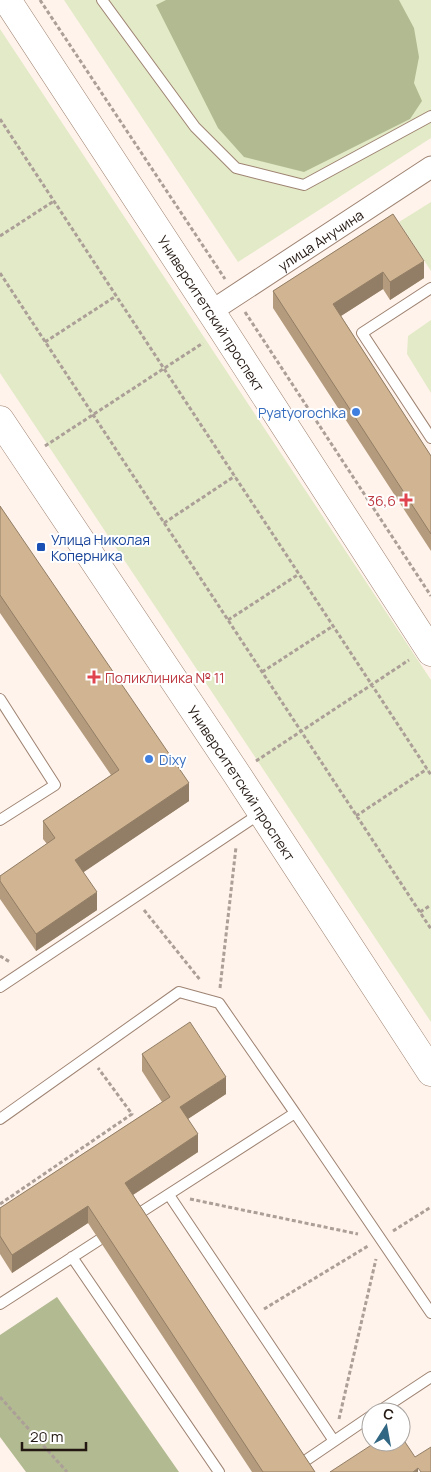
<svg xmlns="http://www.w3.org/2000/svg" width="431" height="1472" viewBox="0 0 431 1472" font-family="Manrope,sans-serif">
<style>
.green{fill:#e3eac7}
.forest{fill:#b2ba91}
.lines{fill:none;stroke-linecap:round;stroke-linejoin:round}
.service-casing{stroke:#9e8372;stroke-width:12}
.minor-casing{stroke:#9e8372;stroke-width:23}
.secondary-casing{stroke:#9e8372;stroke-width:29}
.path{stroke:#ab9f98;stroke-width:3;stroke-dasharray:4 2.5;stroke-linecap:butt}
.service{stroke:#fff;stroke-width:10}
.minor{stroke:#fff;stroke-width:21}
.secondary{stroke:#fff;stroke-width:28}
.wall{fill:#b49b7d}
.shaded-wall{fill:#927e66}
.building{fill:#d1b491;stroke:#927e66}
.shop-dot{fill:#3f7fe0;stroke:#fff;stroke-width:2}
.health-dot{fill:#e0444e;stroke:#fff;stroke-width:2}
.transit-dot{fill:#1a4fb4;stroke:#fff;stroke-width:2}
.labels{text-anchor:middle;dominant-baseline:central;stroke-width:4;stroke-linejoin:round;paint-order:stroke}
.street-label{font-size:14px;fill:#231812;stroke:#fff}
.shop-label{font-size:14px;fill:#366cbe;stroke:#fff;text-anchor:end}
.health-label{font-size:14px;fill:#be3a42;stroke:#fff;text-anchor:end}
.transit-label{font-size:14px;fill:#164399;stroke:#fff;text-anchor:start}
</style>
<rect width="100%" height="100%" fill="#fff3eb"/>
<path class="green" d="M64,0h367v138l-193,124z
M0,29l431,651v342l-431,-649z
M431,202v69l-32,-49z
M431,320v73l-24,-39 1,-18z"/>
<path class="forest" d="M166,0h233l15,28 5,29 -5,26 8,18 -12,18 -106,53 -60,-15 -26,-29 -62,-123z
M57,1297l122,175h-153l-26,-35v-102z"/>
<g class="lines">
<g class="service-casing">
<path id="service" d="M102,0l93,127 41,41 68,17 127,-69
M431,288l-69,45 69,105
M0,699l55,86 -55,35
M0,987l261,-174
M0,1119l179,-127 40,11 76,110
M169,1195l165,246
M135,1216l160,-103 136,200
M72,1257l147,215
M0,1304l99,-64
M378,1412l53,-35
M299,1465l72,-49"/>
</g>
<g class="minor-casing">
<g id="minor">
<path id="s1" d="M210,312l221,-145"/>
</g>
</g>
<g class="secondary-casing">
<g id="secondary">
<path id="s2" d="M7,0l216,330 208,322"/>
<path id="s3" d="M0,420l236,353 195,299"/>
</g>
</g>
<path class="path" d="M40,0l185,279
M0,119l431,656
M0,236l54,-35
M0,273l431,656
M245,312l186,284
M45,342l71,-46
M45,446l158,-103
M164,523l71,-47
M228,620l71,-46
M262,672l71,-46
M256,761l153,-101
M356,816l71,-47
M144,910l57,71
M420,912l11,-7
M0,956l10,6
M220,988l16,-141
M190,1199l168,35
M0,1204l132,-90 -34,-46
M393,1231l38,-24
M264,1309l104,-63
M0,1397l67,75
M339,1419l37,-160"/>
<use href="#service" class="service"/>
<use href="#minor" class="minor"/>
<use href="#secondary" class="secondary"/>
</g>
<path class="wall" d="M393,214l31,64 -34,22 -7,-11 -42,27 90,140v95l-158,-243v-17z
M0,506l189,295 -106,71 14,38 -61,41 -36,-52v-23l47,-32 -4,-5v-18l68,-46 -111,-162z
M142,1054l84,40 -38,25 10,33 -65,43 182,277h-63l-164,-249 -76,50 -12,-19v-46l162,-106 -20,-31z"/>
<path class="shaded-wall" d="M424,261v17l-34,22v-18z
M383,272v17l-50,32v-17z
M189,783v18l-114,77v-18z
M97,892v18l-61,41v-17z
M226,1077v17l-46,30v-17z
M198,1134v18l-73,48v-17z
M88,1206v17l-76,50v-18z
M418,1468v4h-5z"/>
<path class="building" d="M393,214l31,47 -34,21 -7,-10 -50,32 98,152v78l-158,-243z
M0,506l189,277 -114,77 22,32 -61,42 -36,-53v-5l55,-38 -12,-17 76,-51 -119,-175z
M190,1022l36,55 -46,30 18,27 -73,49 190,289h-52l-175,-266 -76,49 -12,-19v-28l170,-111 -28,-43z
M401,1436l14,21 16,-10v25h-10l-3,-4 -5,4h-83l46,-30h25z"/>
<g class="shop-dot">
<circle cx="356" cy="412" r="5"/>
<circle cx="149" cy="759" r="5"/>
</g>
<g class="health-dot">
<path d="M403.5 492.5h5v5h5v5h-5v5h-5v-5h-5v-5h5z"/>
<path d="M91.5 669.5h5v5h5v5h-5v5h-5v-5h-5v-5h5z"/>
</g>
<rect class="transit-dot" x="36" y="542" width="10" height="10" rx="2.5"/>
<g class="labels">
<g class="street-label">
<text stroke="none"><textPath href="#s1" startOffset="132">улица Анучина</textPath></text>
<text stroke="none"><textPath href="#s2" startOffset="374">Университетский проспект</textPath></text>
<text stroke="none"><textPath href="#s3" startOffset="436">Университетский проспект</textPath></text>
</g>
<g class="shop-label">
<text x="346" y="412">Pyatyorochka</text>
<text x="159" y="759" text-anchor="start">Dixy</text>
</g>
<g class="health-label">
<text x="396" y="500">36,6</text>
<text x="105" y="677" text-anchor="start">Поликлиника № 11</text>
</g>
<g class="transit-label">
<text x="51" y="539">Улица Николая<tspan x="51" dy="16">Коперника</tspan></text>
</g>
</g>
<g transform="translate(386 1427) rotate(11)"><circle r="24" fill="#ffffff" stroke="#a7a3a0"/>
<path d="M0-4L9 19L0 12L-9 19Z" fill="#326783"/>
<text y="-8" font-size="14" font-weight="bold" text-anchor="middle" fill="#231812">С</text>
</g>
<path d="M22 1442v8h64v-8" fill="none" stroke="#231812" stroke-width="2.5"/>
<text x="30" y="1442" font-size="15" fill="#231812" stroke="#ffffff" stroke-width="4" paint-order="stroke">20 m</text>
</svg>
